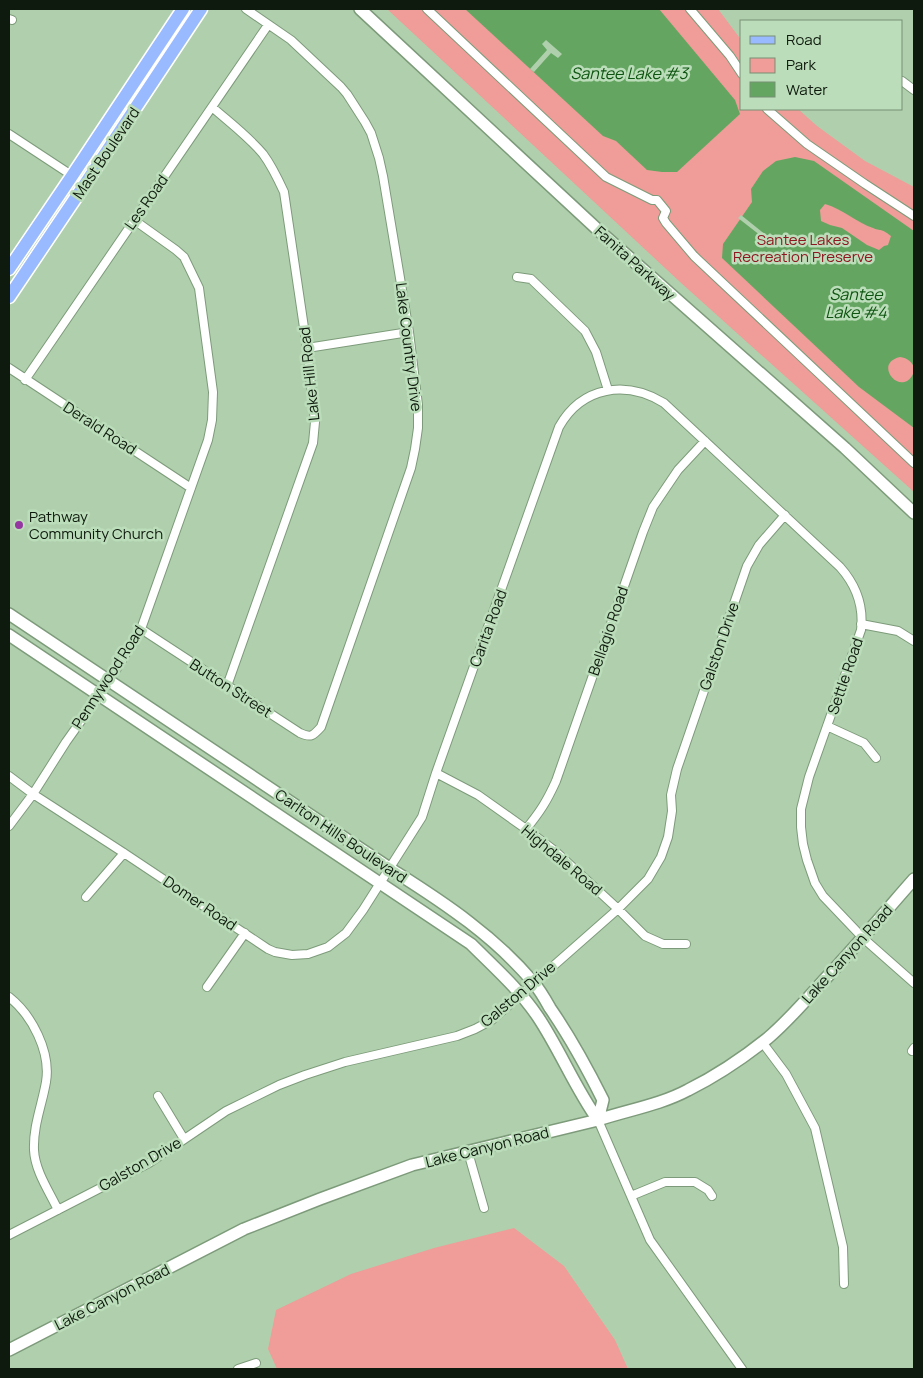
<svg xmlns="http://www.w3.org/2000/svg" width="923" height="1378" viewBox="0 0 923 1378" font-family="Manrope,sans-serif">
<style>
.green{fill:#f09c98}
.water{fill:#64a661;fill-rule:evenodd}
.pier{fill:#b0d0ad}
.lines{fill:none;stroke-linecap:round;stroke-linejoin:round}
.street-casing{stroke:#7d9b7a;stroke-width:10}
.secondary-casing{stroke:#7d9b7a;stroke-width:14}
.primary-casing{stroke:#fff;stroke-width:15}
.street{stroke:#fff;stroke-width:8}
.secondary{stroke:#fff;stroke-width:11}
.primary{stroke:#9abaff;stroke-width:12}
.poi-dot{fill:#9537a0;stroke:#bcddba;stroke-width:2}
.labels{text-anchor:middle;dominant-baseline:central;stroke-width:5;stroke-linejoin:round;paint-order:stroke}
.street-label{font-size:15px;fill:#0e1a0d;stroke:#bcddba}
.park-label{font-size:15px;fill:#8d1821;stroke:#bcddba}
.poi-label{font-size:15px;fill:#0e1a0d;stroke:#bcddba;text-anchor:start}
.water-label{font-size:16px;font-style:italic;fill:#0c540f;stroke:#bcddba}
</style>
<rect width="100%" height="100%" fill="#b0d0ad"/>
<path class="green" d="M387,9h331l24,32v68h56l19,17 48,35 49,26v305l-234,-210z
M514,1228l50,38 51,74 13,29h-351l-9,-20 8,-39 75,-36 83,-26z"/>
<path class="water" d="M465,9h194l76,91 5,14 -63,58h-15l-15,-2 -31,-29 -13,-5z
M795,157l19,4 100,70v197l-55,-41 -137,-129 1,-14 29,-42 -1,-13 12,-18 13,-10zM825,204c18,5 32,19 48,24 10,4 8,0 18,8l-3,9 -4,1 -5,4 -12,-5 -25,-17 -12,-3 -9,-4 -1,-11zM900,357c9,1 18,9 12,19 -13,20 -39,-13 -12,-19z"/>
<path class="pier" d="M546,40l16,14 -4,4 -7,-5 -17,19 -4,-3 17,-19 -5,-6z
M741,215l26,21 3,-3 3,3 -7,9 -3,-3 2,-3 -27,-21z"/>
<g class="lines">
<g class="street-casing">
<path id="street" d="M427,9l179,168 46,23h5l9,11 -3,7 3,5 28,33 220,207
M690,9l40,47 12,18
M9,19l3,1
M902,81l12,9
M212,107c17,15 37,30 51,47 9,12 15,25 21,38l23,156 8,74 -2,21 -86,243
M767,109l40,35 58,40 49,32
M9,134l76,50
M517,277l14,2 54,52 11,21 12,38
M307,348l102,-16
M9,368l182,120
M25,380l243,-355
M861,624l37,7 16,10
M141,629l159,104c11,5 13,3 21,-6l90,-259 4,-19 3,-21v-23l-9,-73 -26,-156 -4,-18 -8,-25 -6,-11 -18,-28 -6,-7 -50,-47 -45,-31
M827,726l37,17 12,15
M436,773l42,22 48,34 29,22 63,58 27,27 18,8h23
M9,776l24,18 91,59 144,96 7,3 17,3 16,-1 20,-7 18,-14 17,-23 59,-93 14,-44 123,-346c23,-41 67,-47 105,-24l176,164c16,18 24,38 21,63l-52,147 -8,32v18l2,17 4,16 8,23 8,13 40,42 51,45
M9,826l24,-32 33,-52 27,-38 14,-24 9,-10 25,-41 67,-189 4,-20 1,-28 -14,-104 -15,-31 -8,-7 -42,-30
M526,829c14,-17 21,-28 30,-48l87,-249 10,-25 25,-37 27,-29
M86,897l38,-44
M207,987l38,-54
M9,997c23,18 42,55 37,85 -4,23 -13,44 -12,68 1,21 15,41 24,60
M762,1042l24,32 29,54 28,119 1,37
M912,1051l2,-3
M158,1096l26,43
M598,1120l52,120 92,129
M468,1152l16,56
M631,1196l34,-14h30l13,8 4,6
M9,1235l140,-72 77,-52 53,-26 26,-10 40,-13 112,-26 18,-7 17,-9 126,-111 30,-30 13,-22 7,-20 4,-26 -1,-16 6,-26 70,-203 12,-21 26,-30
M238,1369l18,-6"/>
</g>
<g class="secondary-casing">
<path id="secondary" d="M360,9l237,220 248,219 69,65
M9,614l388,259c49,31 98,64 136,109 7,8 12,17 17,26 20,29 37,60 53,92l-5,20
M9,635l462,309c23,23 49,46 67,73 22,33 37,71 60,103
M9,1350l235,-121 76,-30 92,-34 186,-45c30,-10 62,-15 90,-30 28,-14 55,-32 80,-52 21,-18 39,-39 58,-60 30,-32 59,-66 88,-99"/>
</g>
<g class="primary-casing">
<path id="primary" d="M9,269l63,-93 111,-167
M9,297l76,-113 116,-175"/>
</g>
<use href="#street" class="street"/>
<use href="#secondary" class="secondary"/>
<use href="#primary" class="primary"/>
</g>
<circle class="poi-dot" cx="19" cy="525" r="5"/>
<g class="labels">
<g class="street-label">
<text transform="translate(106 153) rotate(-56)">Mast Boulevard</text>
<text transform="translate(146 202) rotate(-55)">Les Road</text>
<text transform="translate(635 263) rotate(42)">Fanita Parkway</text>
<text transform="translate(409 347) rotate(83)">Lake Country Drive</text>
<text transform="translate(309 374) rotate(-96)">Lake Hill Road</text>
<text transform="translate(100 428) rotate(33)">Derald Road</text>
<text transform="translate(488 628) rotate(-70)">Carita Road</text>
<text transform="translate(608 631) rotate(-71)">Bellagio Road</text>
<text transform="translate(719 646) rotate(-71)">Galston Drive</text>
<text transform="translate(845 676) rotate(-71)">Settle Road</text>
<text transform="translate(108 677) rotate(-57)">Pennywood Road</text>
<text transform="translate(231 688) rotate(33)">Button Street</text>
<text transform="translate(341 836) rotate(34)">Carlton Hills Boulevard</text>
<text transform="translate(562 860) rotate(40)">Highdale Road</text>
<text transform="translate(200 903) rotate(34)">Domer Road</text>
<text transform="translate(847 954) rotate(-48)">Lake Canyon Road</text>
<text transform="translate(518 994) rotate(-40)">Galston Drive</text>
<text transform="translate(487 1147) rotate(-14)">Lake Canyon Road</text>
<text transform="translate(140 1164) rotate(-30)">Galston Drive</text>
<text transform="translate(112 1297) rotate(-27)">Lake Canyon Road</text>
</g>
<g class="park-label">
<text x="803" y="239">Santee Lakes<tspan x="803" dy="17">Recreation Preserve</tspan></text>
</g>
<g class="poi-label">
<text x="29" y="516">Pathway<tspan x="29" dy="17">Community Church</tspan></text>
</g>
<g class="water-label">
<text x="629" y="73">Santee Lake #3</text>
<text x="856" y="294">Santee<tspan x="856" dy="18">Lake #4</tspan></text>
</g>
</g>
<rect width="923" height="1378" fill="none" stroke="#0e1a0d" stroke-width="20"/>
<rect x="740" y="20" width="162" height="90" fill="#bcddba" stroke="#768f75"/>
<rect x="750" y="36" width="25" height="8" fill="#9abaff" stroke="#768f75"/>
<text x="786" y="45" font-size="15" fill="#0e1a0d">Road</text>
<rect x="750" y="58" width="25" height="15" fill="#f09c98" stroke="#768f75"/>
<text x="786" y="70" font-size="15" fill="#0e1a0d">Park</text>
<rect x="750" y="82" width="25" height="15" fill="#64a661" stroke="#768f75"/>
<text x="786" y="95" font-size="15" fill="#0e1a0d">Water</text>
</svg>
